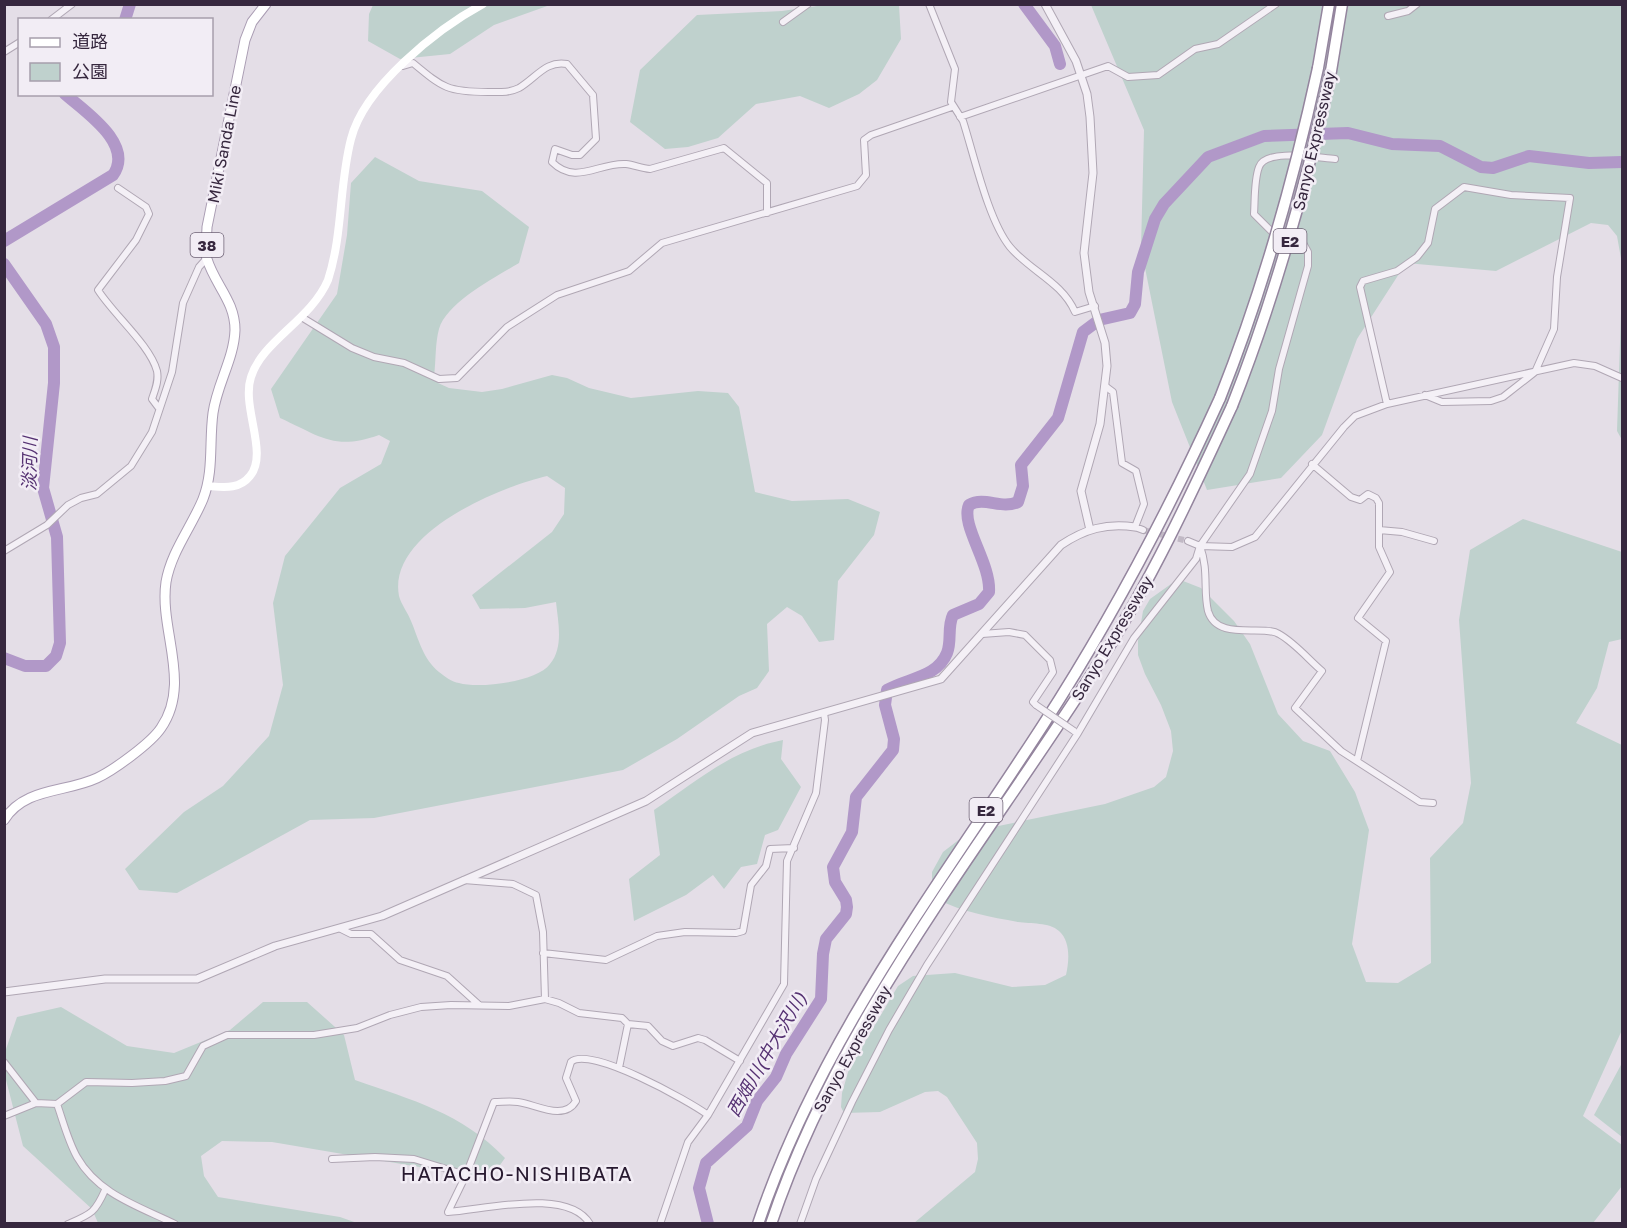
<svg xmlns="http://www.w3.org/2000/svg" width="1627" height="1228" viewBox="0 0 1627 1228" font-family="'Golos Text','Noto Sans JP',sans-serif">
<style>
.green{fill:#bfd1cd;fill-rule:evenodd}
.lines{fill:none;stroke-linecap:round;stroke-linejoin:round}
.river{stroke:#b198c8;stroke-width:12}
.minor-tunnel{stroke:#c1b9c5;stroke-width:6;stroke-dasharray:6 3;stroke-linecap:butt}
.minor-casing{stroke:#b0a7b4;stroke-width:8}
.tertiary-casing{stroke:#b0a7b4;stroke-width:9}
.primary-casing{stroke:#aa9db3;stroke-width:11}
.motorway-casing{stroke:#94859e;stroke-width:13}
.minor{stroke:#f4f0f6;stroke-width:6}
.tertiary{stroke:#f4f0f6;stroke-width:7}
.secondary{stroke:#fff;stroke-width:8}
.primary{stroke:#fff;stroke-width:9}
.motorway{stroke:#fff;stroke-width:10}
.minor-bridge-casing{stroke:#b0a7b4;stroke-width:8;stroke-linecap:butt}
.motorway-bridge-casing{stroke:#94859e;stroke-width:13;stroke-linecap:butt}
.minor-bridge{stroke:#f4f0f6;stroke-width:6}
.motorway-bridge{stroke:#fff;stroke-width:10}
.labels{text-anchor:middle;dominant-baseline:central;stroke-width:5;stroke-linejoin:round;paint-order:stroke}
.shield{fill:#f2edf5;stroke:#6e6275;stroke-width:1.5}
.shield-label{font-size:15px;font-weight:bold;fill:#36273e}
.street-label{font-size:16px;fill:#36273e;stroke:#f2edf5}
.water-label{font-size:18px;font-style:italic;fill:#553172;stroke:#f2edf5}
.quarter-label{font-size:20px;letter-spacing:1.5px;fill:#27192f;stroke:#f2edf5}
</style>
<rect width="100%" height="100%" fill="#e4dee7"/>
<path class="green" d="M373,5h177l-56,20 -44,29 -50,5 -32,-18 1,-27z
M824,5h75l2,34 -24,41 -18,14 -30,14 -29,-12 -44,8 -38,34 -30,9 -23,2 -35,-27 10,-52 57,-55 85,-4z
M1091,5h531v259l-5,-28 -9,-11 -17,-2 -95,48 -90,-8 -49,76 -35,96 -41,43 -74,12 -35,-88 -31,-154 3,-118z
M375,157l44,24 63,10 47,36 -10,36c-23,14 -72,39 -80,66 -4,14 -3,32 -5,47l4,7 11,5 33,4 20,-3 50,-14 15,3 22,10 42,10 67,-7 30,2 11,14 16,85 37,9 56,-2 32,13 -6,23 -36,46 -4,59 -15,2 -17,-26 -15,-9 -20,17 2,47 -12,17 -18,8 -62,43 -54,31 -249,48 -64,2 -133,73 -38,-3 -14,-21 59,-57 39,-26 46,-50 14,-51 -10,-82 12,-47 55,-68 41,-24 9,-23 -11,-6c-45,16 -59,1 -99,-17l-9,-29 66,-95 10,-59 4,-52zM547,476l18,12 -1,26 -12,18 -80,63 8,14 45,-1 31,-6c2,20 8,45 -6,62 -13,18 -71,25 -91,19 -7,-1 -15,-7 -20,-11 -16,-13 -20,-32 -28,-51 -3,-8 -10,-17 -12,-25 -12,-63 101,-109 148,-120z
M1622,284v156l-5,-9z
M1523,519l99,33v87l-13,3 -12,46 -21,35 46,22v285l-39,86 39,29v41l-29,37h-679l61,-51 3,-13 -1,-16 -30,-46 -9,-6 -13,1 -45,20 -36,1 -3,-6 1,-14 7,-24 49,-83 15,-10 42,-3 57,14 33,-2 21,-10c3,-14 5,-33 -7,-44 -10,-9 -28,-7 -41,-9 -27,-5 -56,-10 -81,-23l-5,-16v-11l11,-20 26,-20 136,-28 49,-17 12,-10 7,-26 -2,-20 -10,-26 -16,-31 -7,-19v-14l5,-30 7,-12 28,-20 23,9 33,33 16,23 28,70 25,27 27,10 25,41 14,38 -17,114 14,38 32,1 33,-20 -1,-105 33,-35 8,-40 -12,-163 11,-70z
M783,740l-2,19 20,28 -23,43 -13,5 -8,29 -16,3 -17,22 -11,-14 -27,20 -52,26 -5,-42 31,-24 -6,-45c43,-29 77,-60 129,-70z
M263,1002h44l37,33 11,45c57,20 107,33 150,78l-15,21 -218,-37 -50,-1 -21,15 3,20 14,21 122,20 17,6h-259l-6,-14 -69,-63 -18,-70 -1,-21 13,-38 44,-10 66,39 47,7 56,-23z
M1622,1063v74l-28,-22z"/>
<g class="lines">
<path class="river" d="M1024,4l31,42 5,18
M125,20l5,-16
M4,241l109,-66c22,-31 -29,-64 -48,-81
M4,264l42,60 8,23v36l-11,105 14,49 3,106 -4,13 -10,10h-21l-21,-8
M708,1224l-9,-36 7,-25 41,-37 10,-25 19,-24 10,-23 35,-55 2,-45 3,-15 20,-25 1,-7 -1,-7 -11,-18 -2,-15 19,-35 4,-35 37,-47 1,-11 -9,-34 2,-15c20,-12 50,-12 60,-37 5,-12 0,-26 6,-38l26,-11 10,-12c2,-29 -29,-67 -20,-87 16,-9 32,5 49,-3l5,-16 -2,-21 37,-47 25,-86 16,-12 31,-7 5,-9 3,-32 17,-53 9,-15 44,-47 56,-21 84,-3 44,11 48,2 41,21 12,1 36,-12 60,7 33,-1"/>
<path class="minor-tunnel" d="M1143,530l45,11"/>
<g class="minor-casing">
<path id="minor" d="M929,4l26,65 -4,33 12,19c11,34 25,99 47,126 20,24 52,35 65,65l20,-6
M1388,16l20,-5 9,-7
M51,20l21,-16
M783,22l25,-18
M4,52l16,-10
M403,66l10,-3c30,25 35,29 75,29 11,0 21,1 31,-4 17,-10 27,-28 48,-24l26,31 3,44 -16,16h-8l-17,-6 -3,13c24,24 47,0 74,2 8,1 15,4 24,5l74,-21 43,35v30
M960,117l148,-51 20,11 30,-2 37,-26 23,-5 58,-40
M118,188l28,19 3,7 -13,26 -38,50c15,24 52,55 59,81 2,10 -2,19 -5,28l6,8
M303,318l49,30 22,9 30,6 35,16 18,-1 50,-51 50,-32 72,-24 33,-28 195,-57 9,-11 -2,-35 7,-5 81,-28
M1105,386l8,6 9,71 14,8 8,33 -9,23 8,3
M1387,404l-27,-117 3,-6 34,-10 20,-14 11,-14 7,-34 29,-22 47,8 59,3 -13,79 -3,52 -19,43 -32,25 -12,4 -49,1 -17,-7
M1312,464l39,33 9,3 8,-6 8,4 3,5v44l11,25 -32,46 28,23 -29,120
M1379,530l23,2 32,9
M1188,541l12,5 32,1 23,-10 89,-110 11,-11 32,-12 187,-41 21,3 27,12
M1200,546c9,25 3,44 8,65 9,31 55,13 71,23 16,9 29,25 43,37l-27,37 46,43 79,51 13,1
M4,551l43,-26 21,-20 13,-7 16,-4 34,-28 21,-34 20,-60 11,-69 16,-36 8,-9
M982,634l27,-2 16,3 25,25 3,12 -20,30 3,3
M464,880l49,4 23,11 7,37 2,67
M341,929l10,5h20l29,26 47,16 31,28
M543,953l63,7 51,-24 28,-4 51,1 7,-2 8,-46 15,-19 4,-17 24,-1
M4,1062l32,41 21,1
M619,1068l9,-44
M57,1104l29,-22 46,1 33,-2 21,-5 17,-30 24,-11h87l43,-7 33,-13 31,-8 30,-2 58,1 36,-7 14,4 20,10 43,5 6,6 20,2 14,15 11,5 25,-8 7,2 35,21
M57,1104c6,17 11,37 20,53 21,37 61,49 98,67
M4,1116l32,-13
M332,1159l43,-2 39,2 52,16
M68,1224c23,-10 27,-11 37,-34
M590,1224c-22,-37 -106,-14 -142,-12l18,-37 28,-73c8,0 16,-1 24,0 17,2 46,20 58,-1l-10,-23 5,-16c18,-17 118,39 137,53
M660,1224l28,-82 20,-27 76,-131 3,-123 29,-68 9,-73 -1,-7
M800,1224l16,-45 36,-77 37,-72 38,-65 151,-232 56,-95 62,-79 4,-13 50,-72 22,-63 7,-42 29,-103v-14l-5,-9 -29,-9 -20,-20c1,-14 0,-34 5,-47 7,-19 59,-9 76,-8"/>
</g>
<g class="tertiary-casing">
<path id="tertiary" d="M1045,4l31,57 11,33 3,23 3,56 -9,80 5,39 16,51 2,23 -7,58 -19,67 9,39
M4,992l101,-13h92l78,-33 107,-30 264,-115 106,-68 189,-54 120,-134c24,-16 45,-22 74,-18"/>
</g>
<g class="primary-casing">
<path id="primary" d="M4,820c21,-33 61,-27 93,-42 17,-8 54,-35 64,-50 31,-45 -2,-98 5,-146 5,-30 26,-56 37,-83 11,-28 6,-57 10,-86 4,-29 21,-54 22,-83 0,-29 -20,-45 -28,-71 -3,-10 0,-23 0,-32l38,-187 7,-18 14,-18"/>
</g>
<g class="motorway-casing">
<path id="motorway" d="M1318,68l11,-64
M1331,71l11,-67
M758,1224c62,-185 181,-338 285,-499 68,-105 125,-213 177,-327
M771,1224c69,-206 211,-377 326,-558 53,-83 94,-171 135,-260"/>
</g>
<use href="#minor" class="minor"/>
<use href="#tertiary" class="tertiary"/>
<path class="secondary" d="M207,486c16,1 32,4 43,-10 19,-23 -9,-69 1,-99 11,-36 60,-57 77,-97 15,-46 11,-95 23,-141 13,-52 86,-110 132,-135"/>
<use href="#primary" class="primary"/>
<use href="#motorway" class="motorway"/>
<g class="minor-bridge-casing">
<path id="minor-bridge" d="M1036,705l38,26"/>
</g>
<g class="motorway-bridge-casing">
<path id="motorway-bridge" d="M1220,398c43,-108 73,-215 98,-330
M1232,406c43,-109 74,-220 99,-335"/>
</g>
<use href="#minor-bridge" class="minor-bridge"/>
<use href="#motorway-bridge" class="motorway-bridge"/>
</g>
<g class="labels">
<g class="shield">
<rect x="1273.5" y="229" width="33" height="24" rx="4.5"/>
<rect x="190.5" y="233" width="33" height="24" rx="4.5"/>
<rect x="969.5" y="798" width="33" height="24" rx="4.5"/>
</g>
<g class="shield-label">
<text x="1290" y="241">E2</text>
<text x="207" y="245">38</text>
<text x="986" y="810">E2</text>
</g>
<g class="street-label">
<text transform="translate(1314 141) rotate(-77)">Sanyo Expressway</text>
<text transform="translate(224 144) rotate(-79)">Miki Sanda Line</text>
<text transform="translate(1112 638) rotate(-59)">Sanyo Expressway</text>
<text transform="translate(852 1049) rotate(-61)">Sanyo Expressway</text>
</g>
<g class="water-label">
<text transform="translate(29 464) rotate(-89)">淡河川</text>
<text transform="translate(766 1054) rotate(-60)">西畑川(中大沢川)</text>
</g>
<g class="quarter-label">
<text x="517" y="1173">HATACHO-NISHIBATA</text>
</g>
</g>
<rect width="1627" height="1228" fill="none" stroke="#36273e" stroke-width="12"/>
<rect x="18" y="18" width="195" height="78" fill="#f2edf5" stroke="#a79eac" stroke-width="1.5"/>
<rect x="30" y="38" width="30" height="9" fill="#ffffff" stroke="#a79eac" stroke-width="1.5"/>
<text x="72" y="48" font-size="18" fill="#36273e">道路</text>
<rect x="30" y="63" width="30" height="18" fill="#bfd1cd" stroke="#a79eac" stroke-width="1.5"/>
<text x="72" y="78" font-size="18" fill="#36273e">公園</text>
</svg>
